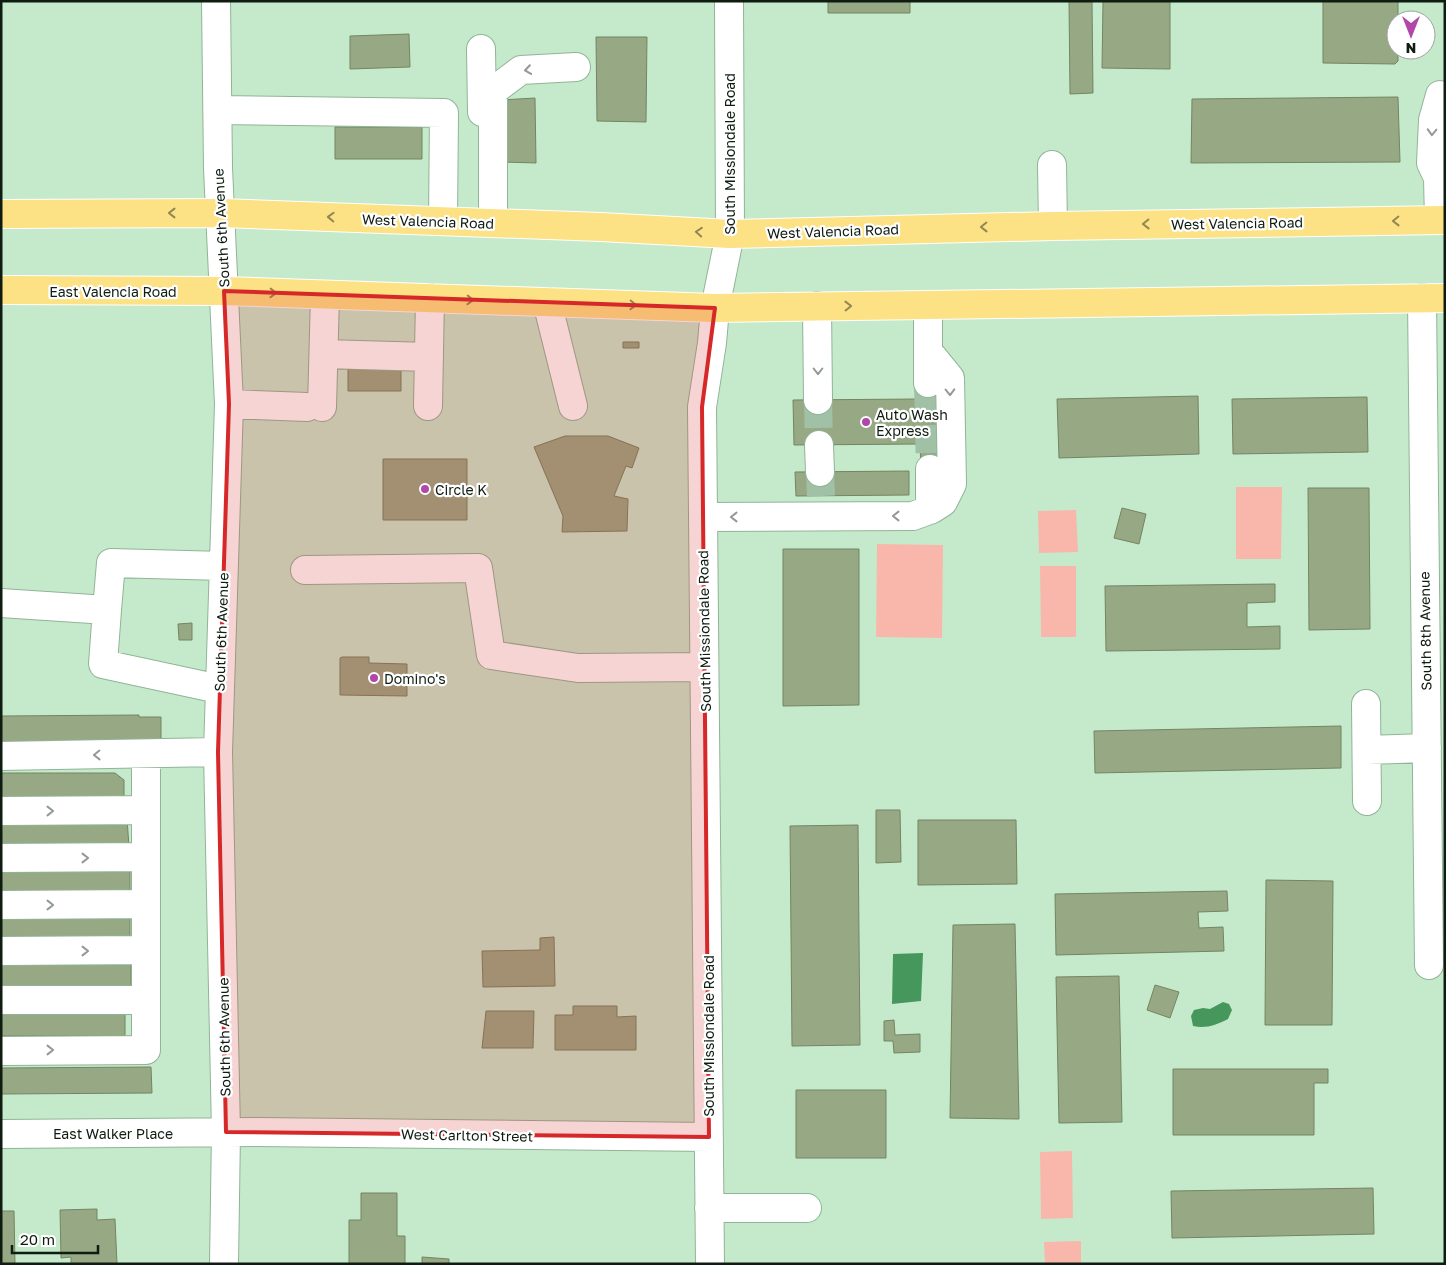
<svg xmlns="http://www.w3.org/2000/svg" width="1446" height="1265" viewBox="0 0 1446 1265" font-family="'Golos Text',sans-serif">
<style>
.green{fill:#f9b7ab}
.water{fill:#45975b}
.building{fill:#96a984;stroke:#738561}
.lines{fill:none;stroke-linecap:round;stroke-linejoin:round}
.minor-tunnel{stroke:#a0c1a6;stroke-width:28;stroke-dasharray:28 14;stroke-linecap:butt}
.minor-casing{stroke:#91b497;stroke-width:30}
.major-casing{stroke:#fff;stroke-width:30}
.minor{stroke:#fff;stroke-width:28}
.major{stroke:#fde185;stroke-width:28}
.oneway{stroke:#939994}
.oneway2{stroke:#918851}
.marked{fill:#d62828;fill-opacity:0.2;stroke:#d62828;stroke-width:4;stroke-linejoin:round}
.poi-dot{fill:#b047a9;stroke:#fff;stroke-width:2}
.labels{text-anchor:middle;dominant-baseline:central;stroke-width:4.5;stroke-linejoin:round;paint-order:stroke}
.street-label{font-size:14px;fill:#0e1c11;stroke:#fff}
.poi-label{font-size:14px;fill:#0e1c11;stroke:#fff;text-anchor:start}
</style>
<rect width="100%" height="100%" fill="#c5eacb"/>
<path class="green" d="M1236,487h46l-1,72h-45z
M1076,510l2,42 -39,1 -1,-42z
M877,544l66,1 -1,93 -66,-1z
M1040,566h36v71h-35z
M1072,1151l1,67 -32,1 -1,-67z
M1081,1241v23h-36l-1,-22z"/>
<path class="water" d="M923,953l-2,48 -29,3 1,-50z
M1223,1002l6,2 3,6 -4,9c-12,6 -22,10 -35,7l-2,-10 3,-6 9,-2 7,1z"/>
<path class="building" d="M828,1h82v12h-82z
M1069,1h23l1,92 -23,1z
M1103,1h67v68l-68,-1z
M1323,1h75v19h-2v30h2v11l-3,3 -72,-1z
M409,34l1,33 -60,2v-33z
M596,37h51l-1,85 -49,-1z
M1398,97l2,65 -209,1 1,-64z
M535,98l1,65 -33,-1 -2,-62z
M335,127h87v32h-87z
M623,342h16v6h-16z
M348,368h53v23h-53z
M937,382l1,87h-17l-1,-25 -126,1 -1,-45 123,-1v-16z
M1198,396l1,58 -140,4 -2,-59z
M1367,397l1,55 -135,2 -1,-55z
M565,436h43l31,12 -7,20 -6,-2 -12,30 14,3 -1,32 -65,1 1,-16 -29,-69z
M383,459h84v61h-84z
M909,471v24l-113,1 -1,-24z
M1308,488h61l1,141 -61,1z
M1122,508l24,6 -7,30 -25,-6z
M783,549h76v156l-76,1z
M1275,584v18l-28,1v24l33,-1v23l-174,2 -1,-65z
M192,623v17h-13l-1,-16z
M342,657h27v6l38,1v32l-67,-1v-37z
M139,715v2h22v23l-160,5v-29z
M1341,726v42l-246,5 -1,-42z
M1,773h114l9,7v25h-123z
M876,810h24l1,52 -25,1z
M127,819l2,27 -128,2v-27z
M918,820h98l1,64 -99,1z
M858,825l2,220 -68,1 -2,-220z
M130,867v26l-129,1v-26z
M1266,880l67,1 -1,144h-67z
M1227,891l1,20 -30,1 1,16 24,-1 1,24 -168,4 -1,-61z
M1,915h129v27h-129z
M1015,924l4,195 -69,-1 3,-193z
M554,937l1,49 -72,1 -1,-36 58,-1v-12z
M131,960v27l-130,1v-26z
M1119,976l3,146 -63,1 -3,-146z
M1155,985l24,7 -9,26 -23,-8z
M573,1006h44v11l19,-1v34h-81v-35h18z
M125,1009v27h-124v-26z
M486,1011h48l-1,37h-51z
M894,1020l1,15 25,-1v18l-26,1 -1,-12h-9v-20z
M151,1067l1,26 -151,1v-26z
M1173,1069h155v14h-14v52h-141z
M796,1090h90v68h-90z
M1373,1188l1,46 -202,4 -1,-47z
M361,1193h36v43h8v28h-56v-44h12z
M97,1209v11l18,-1 2,45h-46v-7l-10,1 -1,-48z
M1,1211h13l1,53h-14z
M422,1257l27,2v5h-27z"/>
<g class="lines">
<path class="minor-tunnel" d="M928,383l2,86
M818,400l1,45
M820,472l1,24"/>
<g class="minor-casing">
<path id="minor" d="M216,1l2,167 11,236 -11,348 8,380 -2,132
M481,49l1,63
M218,110l226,3 -1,108
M1052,165l1,61
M1439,220l-1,-42 -7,-15 2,-43 7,-25 5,9
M493,223v-132l28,-21 55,-3
M1422,298l7,667
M547,302l26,104
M817,306l1,94
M324,354l105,3
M928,383v-78
M229,404l78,3
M428,406l2,-108
M322,407l3,-112
M819,445l1,27
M930,469v41
M703,517l210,-1 19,-7 11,-7 9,-18 -2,-106 -22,-27
M305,570l173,-2 13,87 87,13 126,-1
M1,603l106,7 -4,54 116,25
M107,610l4,-47 113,3
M1366,704l1,97
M1367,750l60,-2
M1,756l217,-4
M1,811l145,-1
M1,858l145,-1
M1,905l145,-1
M1,951l145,-1
M1,1000h145
M1,1051l145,-1v-296
M1,1134l256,-2 452,5
M709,1208h98
M710,1264l-8,-857 10,-64 3,-35 15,-74 -1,-233"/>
</g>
<g class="major-casing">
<path id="major" d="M1,214l220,-1 380,14 129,7 323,-8 392,-6
M1,290l223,1 491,17 730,-10"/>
</g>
<use href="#minor" class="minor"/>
<use href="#major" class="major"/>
</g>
<defs><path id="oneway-chevron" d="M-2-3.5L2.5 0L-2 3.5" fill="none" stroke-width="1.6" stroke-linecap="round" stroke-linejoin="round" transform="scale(1.25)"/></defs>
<g class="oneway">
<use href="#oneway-chevron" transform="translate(528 70) rotate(172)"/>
<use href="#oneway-chevron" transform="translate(1432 132) rotate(92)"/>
<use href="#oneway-chevron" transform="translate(818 371) rotate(90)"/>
<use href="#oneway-chevron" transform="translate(950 392) rotate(89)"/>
<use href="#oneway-chevron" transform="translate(896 516) rotate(180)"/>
<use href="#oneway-chevron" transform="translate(734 517) rotate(180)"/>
<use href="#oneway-chevron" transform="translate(97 755) rotate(179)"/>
<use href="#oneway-chevron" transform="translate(50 811)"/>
<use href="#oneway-chevron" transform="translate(85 858)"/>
<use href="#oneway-chevron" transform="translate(50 905)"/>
<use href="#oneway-chevron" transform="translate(85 951)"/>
<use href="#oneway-chevron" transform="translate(50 1050)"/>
</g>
<g class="oneway2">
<use href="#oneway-chevron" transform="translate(172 213) rotate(180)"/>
<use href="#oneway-chevron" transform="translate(331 217) rotate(-178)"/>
<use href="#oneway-chevron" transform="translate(1396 221) rotate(179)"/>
<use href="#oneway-chevron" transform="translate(1146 224) rotate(179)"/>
<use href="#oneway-chevron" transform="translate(984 227) rotate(179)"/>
<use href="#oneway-chevron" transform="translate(699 232) rotate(-176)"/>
<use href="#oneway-chevron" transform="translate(273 293) rotate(2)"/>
<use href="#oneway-chevron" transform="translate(470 300) rotate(2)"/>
<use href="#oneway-chevron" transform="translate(633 305) rotate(2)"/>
<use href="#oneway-chevron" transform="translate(848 306) rotate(-1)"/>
</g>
<path class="marked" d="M224,291l491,17 -13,99 7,730 -483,-5 -8,-380 11,-348z"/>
<g class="poi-dot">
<circle cx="866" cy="422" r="5"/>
<circle cx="425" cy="489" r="5"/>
<circle cx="374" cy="678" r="5"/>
</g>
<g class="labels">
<g class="street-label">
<text transform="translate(729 154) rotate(-90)">South Missiondale Road</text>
<text transform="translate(428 221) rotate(2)">West Valencia Road</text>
<text transform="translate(1237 223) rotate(-1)">West Valencia Road</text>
<text transform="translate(221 228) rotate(-93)">South 6th Avenue</text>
<text transform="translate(833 231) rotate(-2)">West Valencia Road</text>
<text x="113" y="291">East Valencia Road</text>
<text transform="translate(704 631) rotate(-91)">South Missiondale Road</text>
<text transform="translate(1425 631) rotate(-91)">South 8th Avenue</text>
<text transform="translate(221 632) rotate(-88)">South 6th Avenue</text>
<text transform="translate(708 1036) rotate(-90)">South Missiondale Road</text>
<text transform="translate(224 1037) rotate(-91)">South 6th Avenue</text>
<text x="113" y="1133">East Walker Place</text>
<text transform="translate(467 1135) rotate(1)">West Carlton Street</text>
</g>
<g class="poi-label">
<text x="876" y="414">Auto Wash<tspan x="876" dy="16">Express</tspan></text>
<text x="435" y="489">Circle K</text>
<text x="384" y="678">Domino's</text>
</g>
</g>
<rect width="1446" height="1265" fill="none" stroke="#0e1c11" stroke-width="5"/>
<g transform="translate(1411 35) rotate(180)"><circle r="24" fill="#ffffff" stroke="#9fa4a0"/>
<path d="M0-4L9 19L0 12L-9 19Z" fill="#b047a9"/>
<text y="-8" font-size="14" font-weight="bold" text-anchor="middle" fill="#0e1c11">N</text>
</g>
<path d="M12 1245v8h86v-8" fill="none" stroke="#0e1c11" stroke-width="2.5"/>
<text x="20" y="1245" font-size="15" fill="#0e1c11" stroke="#ffffff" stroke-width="4" paint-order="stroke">20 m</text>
</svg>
